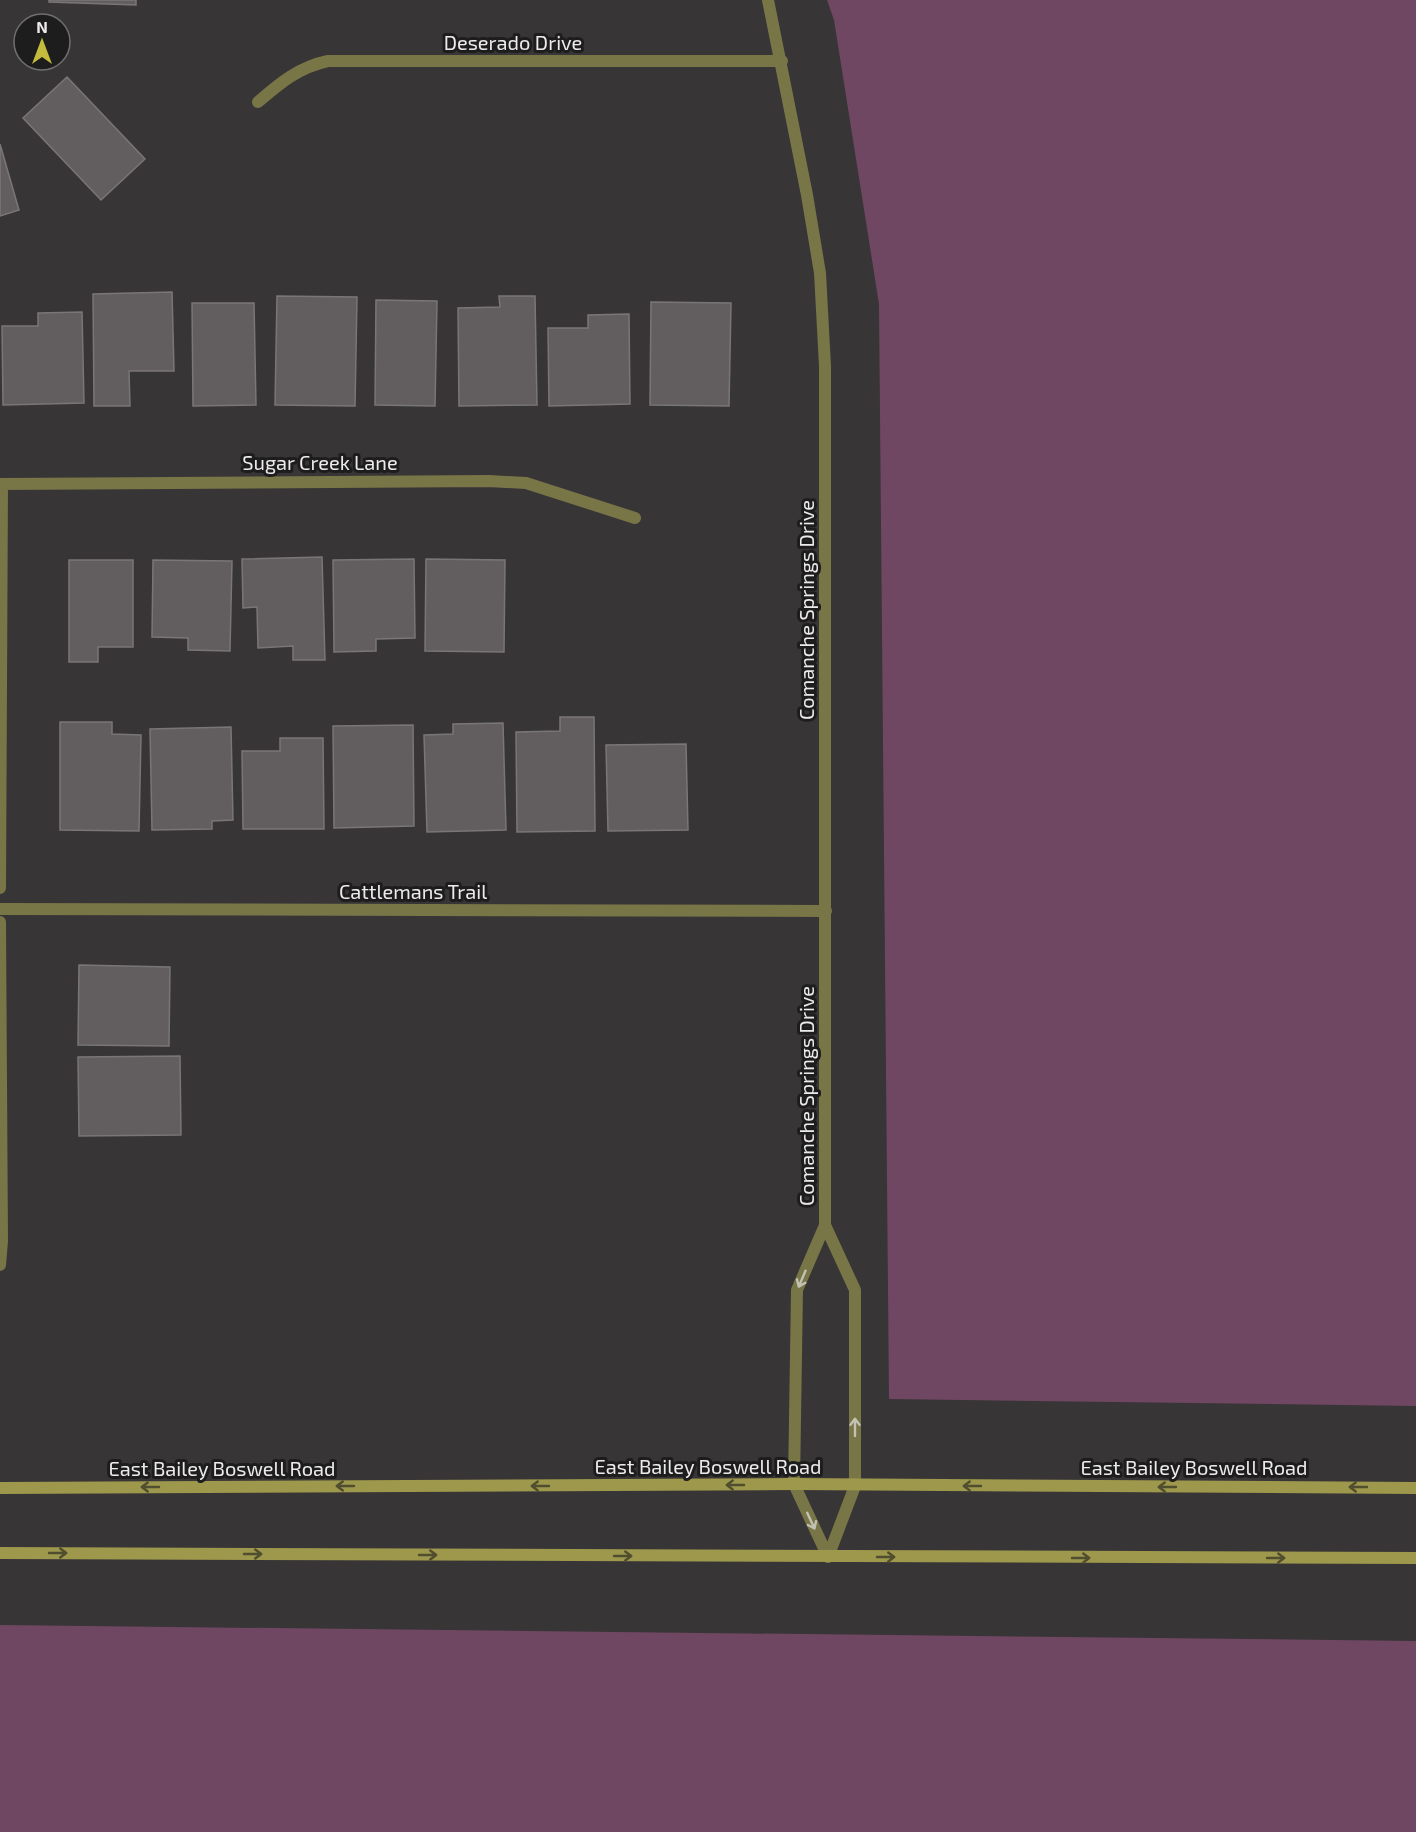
<svg xmlns="http://www.w3.org/2000/svg" width="1416" height="1832" viewBox="0 0 1416 1832" font-family="'Exo 2',sans-serif">
<style>
.green{fill:#704762}
.building{fill:#625e60;stroke:#797678;stroke-width:1.5}
.lines{fill:none;stroke-linecap:round;stroke-linejoin:round}
.minor{stroke:#787547;stroke-width:12}
.secondary{stroke:#9d984b;stroke-width:12}
.oneway{stroke:#c3c1b2}
.oneway2{stroke:#514e30}
.labels{text-anchor:middle;dominant-baseline:central;stroke-width:6;stroke-linejoin:round;paint-order:stroke}
.street-label{font-size:20px;fill:#eceaeb;stroke:#1e1d1e}
</style>
<rect width="100%" height="100%" fill="#383537"/>
<path class="green" d="M827,0h589v1406l-527,-7 -10,-1095 -45,-284z
M0,1625l1416,16v191h-1416z"/>
<path class="building" d="M49,0h87v5l-87,-3z
M67,77l78,82 -44,41 -78,-82z
M0,144l19,66 -19,6z
M172,292l2,79h-45l1,35h-36l-1,-112z
M277,296l80,1 -2,109 -80,-1z
M499,296h36l2,109 -78,1 -1,-98 42,-1z
M376,300l61,1 -2,105 -60,-1z
M651,302l80,1 -2,103 -79,-1z
M192,303h62l2,102 -63,1z
M82,312l2,91 -81,2 -1,-79h36v-13z
M629,314l1,90 -81,2 -1,-78h40v-13z
M322,557l3,103h-32v-14l-35,2 -1,-41 -14,1 -1,-49z
M414,559l1,79 -39,1v12l-42,1 -1,-92z
M426,559l79,1 -1,92 -79,-1z
M69,560h64v87h-35v15h-29z
M153,560l79,1 -2,90 -42,-1v-12l-36,-1z
M560,717h34l1,114 -78,1 -1,-100 44,-1z
M60,722h52v12l29,1 -2,96 -79,-1z
M503,723l3,107 -79,2 -3,-97 29,-1v-10z
M413,725l1,101 -80,2 -1,-102z
M231,727l2,93 -21,1v8l-60,1 -2,-101z
M280,738h43l1,91h-81l-1,-78h38z
M686,744l2,86 -80,1 -2,-86z
M79,965l91,2 -1,79 -91,-1z
M180,1056l1,79 -102,1 -1,-79z"/>
<g class="lines">
<path class="minor" d="M768,0l39,195 13,78 5,93v859l-28,65 -3,194 34,73
M258,102c22,-19 41,-35 70,-41h454
M0,484l489,-3 37,2 109,35
M0,888l2,-404
M0,909l826,2
M0,922l2,319 -2,24
M825,1225l30,65v196l-27,71"/>
<path class="secondary" d="M0,1488l794,-4 622,4
M0,1553l1416,5"/>
</g>
<defs><path id="oneway-shaft" d="M-6 0H5M1.5-3L5.5 0L1.5 3" fill="none" stroke-width="1.6" stroke-linecap="round" stroke-linejoin="round" transform="scale(1.5)"/></defs>
<g class="oneway">
<use href="#oneway-shaft" transform="translate(802 1279) rotate(113)"/>
<use href="#oneway-shaft" transform="translate(855 1427) rotate(-90)"/>
<use href="#oneway-shaft" transform="translate(811 1521) rotate(65)"/>
</g>
<g class="oneway2">
<use href="#oneway-shaft" transform="translate(735 1485) rotate(180)"/>
<use href="#oneway-shaft" transform="translate(345 1486) rotate(180)"/>
<use href="#oneway-shaft" transform="translate(540 1486) rotate(180)"/>
<use href="#oneway-shaft" transform="translate(972 1486) rotate(-180)"/>
<use href="#oneway-shaft" transform="translate(150 1487) rotate(180)"/>
<use href="#oneway-shaft" transform="translate(1167 1487) rotate(-180)"/>
<use href="#oneway-shaft" transform="translate(1358 1487) rotate(-180)"/>
<use href="#oneway-shaft" transform="translate(58 1553)"/>
<use href="#oneway-shaft" transform="translate(253 1554)"/>
<use href="#oneway-shaft" transform="translate(428 1555)"/>
<use href="#oneway-shaft" transform="translate(623 1556)"/>
<use href="#oneway-shaft" transform="translate(886 1557)"/>
<use href="#oneway-shaft" transform="translate(1081 1558)"/>
<use href="#oneway-shaft" transform="translate(1276 1558)"/>
</g>
<g class="labels">
<g class="street-label">
<text x="513" y="42">Deserado Drive</text>
<text x="320" y="462">Sugar Creek Lane</text>
<text transform="translate(806 610) rotate(-90)">Comanche Springs Drive</text>
<text x="413" y="891">Cattlemans Trail</text>
<text transform="translate(806 1096) rotate(-90)">Comanche Springs Drive</text>
<text x="708" y="1466">East Bailey Boswell Road</text>
<text x="1194" y="1467">East Bailey Boswell Road</text>
<text x="222" y="1468">East Bailey Boswell Road</text>
</g>
</g>
<g transform="translate(42 42)"><circle r="28" fill="#1e1d1e" stroke="#706f70" stroke-width="1.5"/>
<path d="M0-4.5L10 22L0 15L-10 22Z" fill="#c4bc3d"/>
<text y="-9" font-size="16" font-weight="bold" text-anchor="middle" fill="#eceaeb">N</text>
</g>
</svg>
